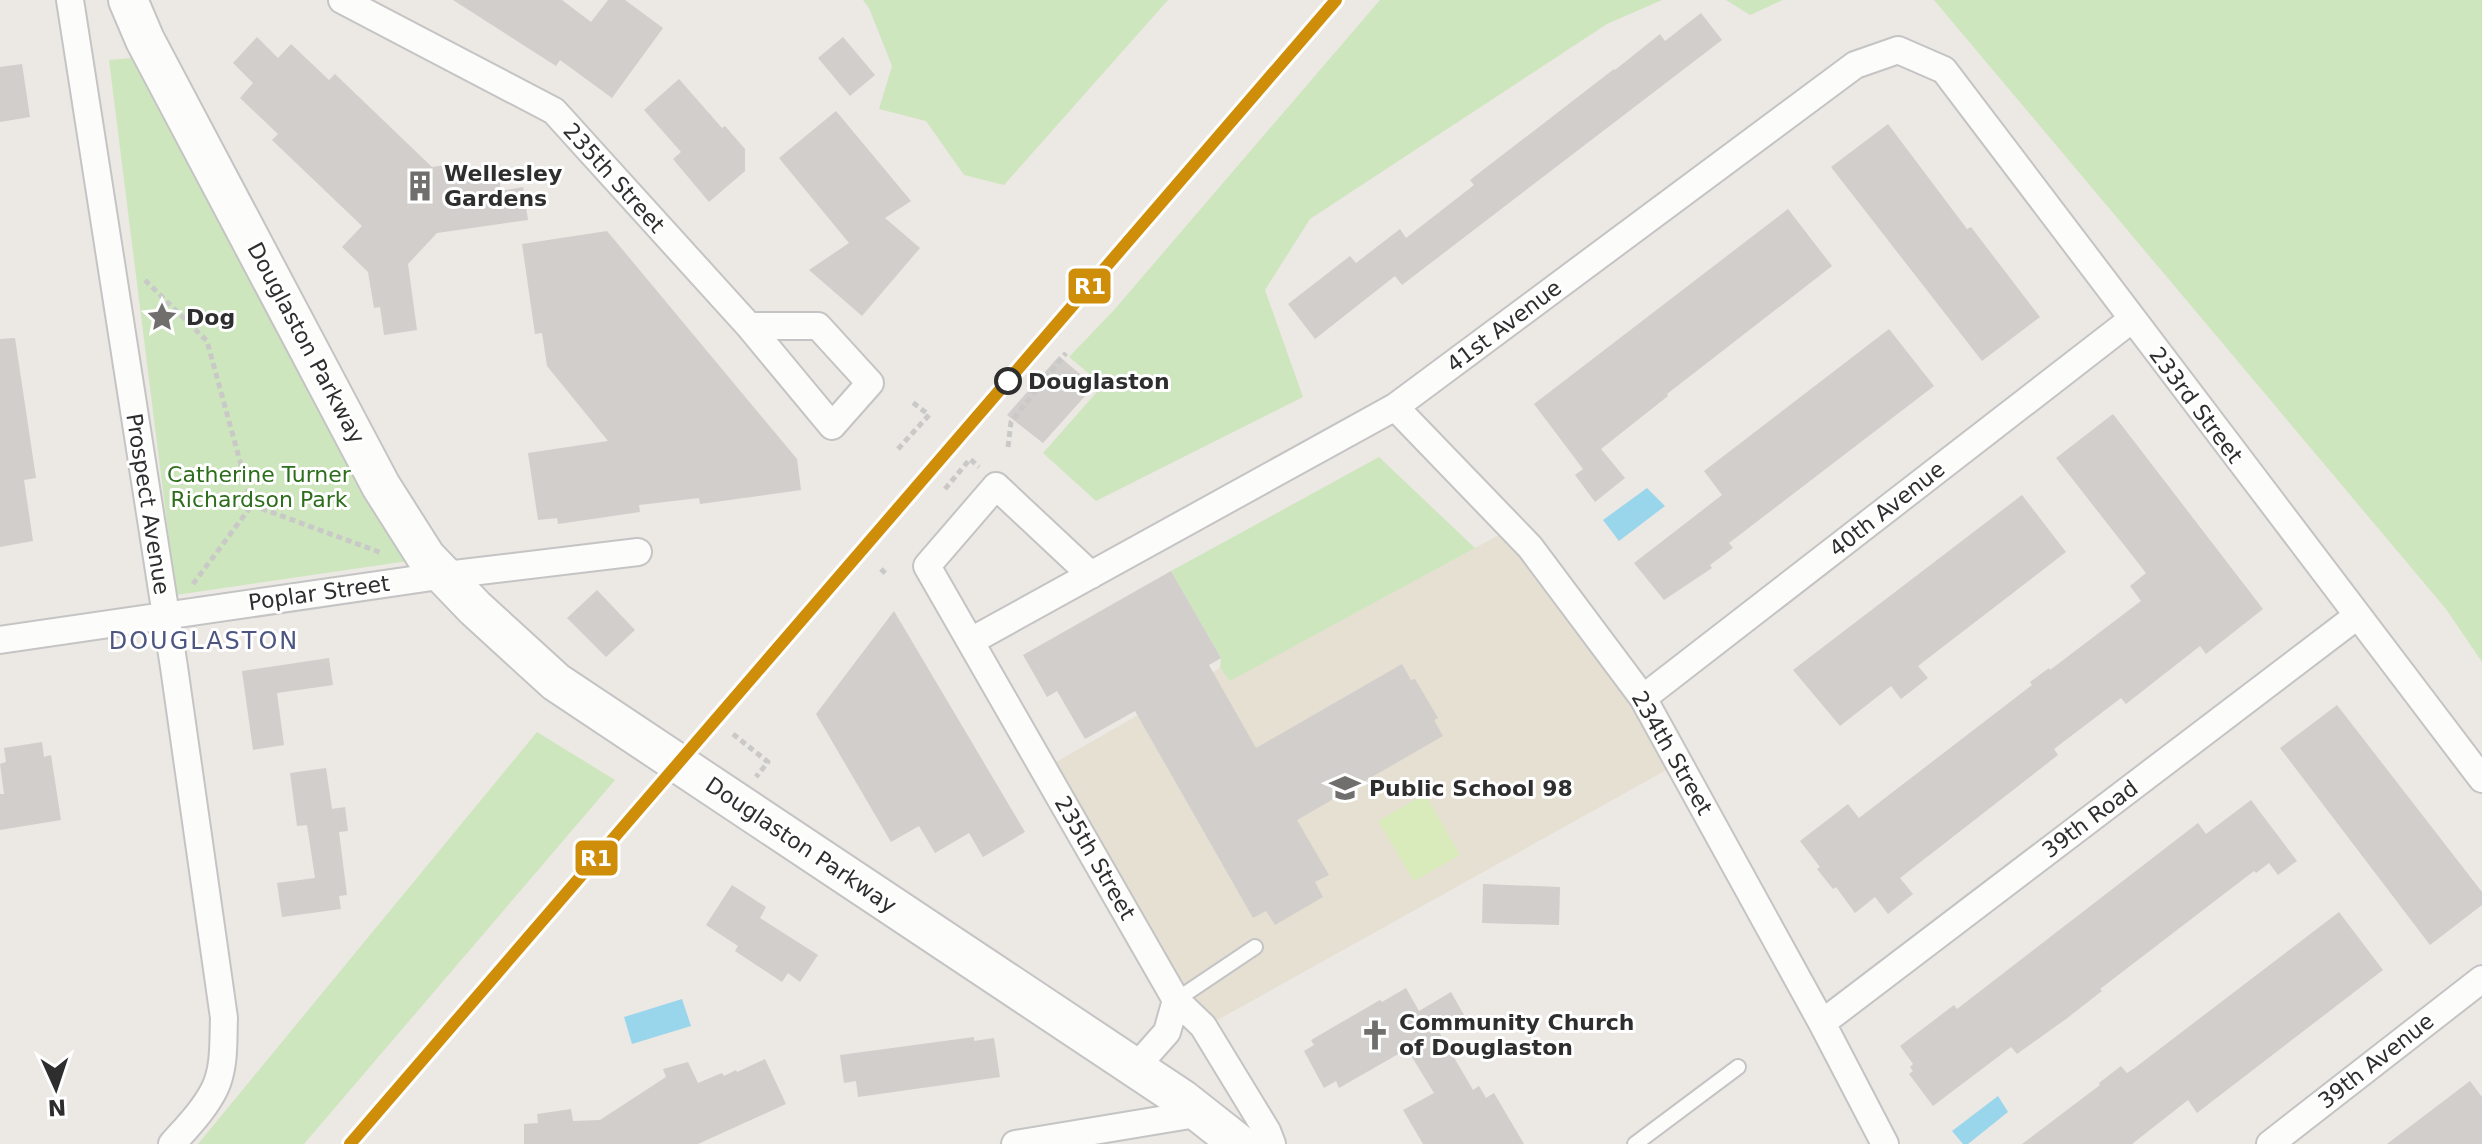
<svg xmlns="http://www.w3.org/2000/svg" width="2482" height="1144" viewBox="0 0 2482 1144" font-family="'DejaVu Sans',sans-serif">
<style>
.education{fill:#e6e0d3}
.green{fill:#cee6be}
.pitch{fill:#d9eabb}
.water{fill:#99d6ec}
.building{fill:#d1cecb}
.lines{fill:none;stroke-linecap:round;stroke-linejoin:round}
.lane-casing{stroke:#c5c4c5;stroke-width:18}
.street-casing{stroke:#c5c4c5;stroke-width:30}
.secondary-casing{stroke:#c5c4c5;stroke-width:42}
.path{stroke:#c9c9c8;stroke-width:5;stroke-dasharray:6 4;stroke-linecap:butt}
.lane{stroke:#fcfcfb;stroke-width:14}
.street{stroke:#fcfcfb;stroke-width:26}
.secondary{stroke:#fcfcfb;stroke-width:38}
.rail-1-casing{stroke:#fff;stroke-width:18}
.rail-1{stroke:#cf8e09;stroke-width:12}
.stop-dot{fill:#fff;stroke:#2e2e2e;stroke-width:4}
.labels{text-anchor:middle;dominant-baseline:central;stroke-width:6;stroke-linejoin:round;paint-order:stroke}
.poi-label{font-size:22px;font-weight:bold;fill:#2e2e2e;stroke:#fff;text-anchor:start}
.street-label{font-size:22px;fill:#2e2e2e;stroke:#fff}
.stop-label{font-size:22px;font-weight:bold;fill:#2e2e2e;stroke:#fff;text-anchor:start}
.park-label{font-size:22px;fill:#2c6e1b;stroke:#fff}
.neighbourhood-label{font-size:24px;letter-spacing:2px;fill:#4d5680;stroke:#fff}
.line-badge{stroke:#fff;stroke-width:3}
.badge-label{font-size:22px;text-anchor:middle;font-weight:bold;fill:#fff}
</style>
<rect width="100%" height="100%" fill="#ece8e4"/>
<path class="education" d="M1512,528l167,235 -483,269 -152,-263 176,-101 10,12z"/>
<path class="green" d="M863,0h305l-164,185 -40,-10 -38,-54 -47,-12 13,-43 -23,-58z
M1380,0h282l-55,24 -297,195 -45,71 38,107 -207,104 -53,-48 60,-68 -34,-28 45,-47z
M1726,0h57l-33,15z
M1934,0h548v662l-36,-53z
M133,58l275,503 -232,34 -67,-535z
M1379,457l96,91 -245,133 -10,-13 1,-10 -50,-87z
M537,732l78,48 -311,364h-106z"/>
<path class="pitch" d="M1425,794l35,61 -46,26 -36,-60z"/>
<path class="water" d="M1647,488l18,18 -46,35 -16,-21z
M682,999l9,27 -59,18 -8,-27z
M1998,1096l10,16 -40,32h-5l-11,-13z"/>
<path class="building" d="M453,0h109l29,22 17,-22h17l38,28 -51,70 -52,-38 -4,6z
M1701,13l21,27 -320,245 -7,-9 -80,63 -27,-35 62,-48 6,7 44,-34 6,9 68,-53 -4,-5 144,-111 1,1 45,-36 5,7z
M257,37l21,21 13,-14 38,36 6,-6 97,93 35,-5 1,11 30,-5 3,23 22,-4 5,33 -91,13 -29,31 9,66 -33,5 -4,-28 -6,1 -6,-36 -26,-25 20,-21 -90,-86 6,-6 -38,-36 13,-15 -20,-20z
M843,37l32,38 -25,21 -32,-38z
M22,64l8,53 -30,5v-55z
M679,79l43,49 3,-2 20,23v22l-36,31 -36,-43 8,-7 -37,-42z
M836,111l75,90 -26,17 35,30 -58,68 -53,-46 40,-27 -70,-85z
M1888,124l79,105 4,-2 69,90 -58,44 -151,-194z
M1788,209l44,57 -165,128 1,2 -67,53 24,29 -30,24 -20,-27 8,-6 -49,-65z
M607,231l190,228 4,31 -101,14 -1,-6 -60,7 1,7 -82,12 -1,-6 -19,2 -10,-67 80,-12 -61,-75 -5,-33 -7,1 -13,-90z
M1889,329l45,57 -205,157 4,5 -23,17 2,3 -48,32 -30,-37 88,-68 -18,-24z
M15,338l21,140 -12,2 9,61 -33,6v-208z
M1059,356l35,30 -51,57 -36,-28z
M2113,414l150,195 -57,45 -6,-8 -74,58 -5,-6 -67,51 4,6 -158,123 13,16 -25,20 -13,-17 -20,16 -19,-26 -3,2 -16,-20 3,-2 -20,-26 48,-37 11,14 173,-133 -2,-3 19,-14 1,2 91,-69 -11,-15 16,-13 -90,-115z
M2022,495l44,57 -148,114 10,12 -27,21 -10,-13 -51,40 -47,-56z
M1171,571l50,87 -12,7 47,83 146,-84 9,16 4,-1 23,39 -4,2 9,16 -146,84 32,55 -14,7 8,15 -48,28 -9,-14 -13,7 -118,-207 -50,28 -28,-48 -10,6 -24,-42z
M597,590l38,40 -29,27 -39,-39z
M894,611l131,221 -42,25 -14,-24 -34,20 -16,-27 -28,16 -75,-128z
M329,658l4,27 -56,8 7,52 -31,5 -11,-79z
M2337,705l145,187v13l-52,40 -150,-197z
M42,742l2,15 7,-2 10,65 -61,10v-36h4l-4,-30 6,-2 -2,-14z
M326,768l6,41 13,-2 3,24 -9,1 8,63 -8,1 2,13 -59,8 -5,-34 38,-5 -8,-53 -10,1 -7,-53z
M2251,800l46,61 -19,14 -9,-12 -13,10 -2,-2 -154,118 2,2 -36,28 -49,35 -6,-7 -78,59 -24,-32 4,-3 -3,-4 3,-3 -13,-18 54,-41 3,4 241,-186 8,11z
M1483,884l77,3 -1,38 -77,-2z
M732,885l34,22 -6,11 58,37 -18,27 -12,-9 -6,9 -47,-31 3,-5 -32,-21z
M2339,912l44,58 -186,143 -9,-13 -56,44h-110l78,-59 -1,-2 22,-17 6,7 9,-6z
M1406,988l13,23 32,-19 13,23 -26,15 35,60 6,-4 7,12 8,-5 30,51h-101l-20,-34 31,-17 -27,-44 -68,39 -3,-7 -12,7 -20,-37 10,-6 -3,-5 69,-40 2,2z
M974,1037v4l20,-3 6,39 -142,20 -2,-16 -12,2 -4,-28z
M765,1059l21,45 -88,40h-174v-20l14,-1 -1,-9 34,-5 2,12 27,-1 66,-43 -3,-8 25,-7 10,21 24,-10 2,3 12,-6 1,2z
M2470,1081l12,16v47h-95z"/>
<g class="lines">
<g class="lane-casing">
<path id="lane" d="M1176,1000l79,-53
M1635,1144l103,-77"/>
</g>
<g class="street-casing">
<path id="street" d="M70,0l104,667 50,351c-1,22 1,49 -9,70 -10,21 -28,39 -43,56
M342,0l212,111 195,215 83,100 38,-43 -52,-57h-69
M1395,407l135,140 113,151 179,325 63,121
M1091,575l-95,-89 -69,80 249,434 27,26 64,105 5,13
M0,640l446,-65 192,-23
M971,641l424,-234 460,-342 43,-15 46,20 538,709
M1643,698l488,-378
M1822,1023l535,-407
M1136,1067l31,-35 9,-32
M1015,1144l187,-31
M2270,1144l212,-165"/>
</g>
<g class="secondary-casing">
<path id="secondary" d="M128,0l17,40 236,446 45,71 49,51 81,74 626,417 57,45"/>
</g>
<path class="path" d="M145,280l62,61 45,164
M1008,447l3,-25 55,-69
M898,449l31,-34 -17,-13
M945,489l25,-30 9,8
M252,505l130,48
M881,569l7,7
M193,584l59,-79
M733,734l35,28 -12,15"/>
<use href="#lane" class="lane"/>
<use href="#street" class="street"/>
<use href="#secondary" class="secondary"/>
<g class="rail-1-casing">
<path id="rail-1" d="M350,1144l986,-1144"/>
</g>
<use href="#rail-1" class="rail-1"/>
</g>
<defs>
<g id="building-bare" transform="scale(2.4)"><path d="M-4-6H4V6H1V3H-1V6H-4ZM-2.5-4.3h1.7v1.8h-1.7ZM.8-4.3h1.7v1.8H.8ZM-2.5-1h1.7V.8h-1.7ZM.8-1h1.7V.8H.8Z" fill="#706f6e" stroke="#fff" stroke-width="2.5" paint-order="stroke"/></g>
<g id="sight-bare" transform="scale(2.4)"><path d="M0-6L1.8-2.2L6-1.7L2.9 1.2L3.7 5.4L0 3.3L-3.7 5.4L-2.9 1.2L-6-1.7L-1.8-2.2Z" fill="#706f6e" stroke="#fff" stroke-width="2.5" paint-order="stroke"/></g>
<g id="school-bare" transform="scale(2.4)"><path d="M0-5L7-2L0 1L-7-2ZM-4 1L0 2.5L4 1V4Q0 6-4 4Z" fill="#706f6e" stroke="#fff" stroke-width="2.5" paint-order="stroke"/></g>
<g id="church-bare" transform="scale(2.4)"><path d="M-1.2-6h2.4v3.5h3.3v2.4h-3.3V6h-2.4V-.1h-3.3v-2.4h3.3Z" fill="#706f6e" stroke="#fff" stroke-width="2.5" paint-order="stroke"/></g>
</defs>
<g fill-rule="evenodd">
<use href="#building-bare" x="420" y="186"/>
<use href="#sight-bare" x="162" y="317"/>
<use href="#school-bare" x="1345" y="788"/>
<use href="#church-bare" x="1375" y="1035"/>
</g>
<circle class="stop-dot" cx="1008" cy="381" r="12"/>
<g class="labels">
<g class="poi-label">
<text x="444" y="173">Wellesley<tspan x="444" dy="25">Gardens</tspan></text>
<text x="186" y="317">Dog</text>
<text x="1369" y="788">Public School 98</text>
<text x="1399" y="1022">Community Church<tspan x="1399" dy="25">of Douglaston</tspan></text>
</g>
<g class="street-label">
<text transform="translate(614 178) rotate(48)">235th Street</text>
<text transform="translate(1504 326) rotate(-37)">41st Avenue</text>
<text transform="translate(306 343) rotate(62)">Douglaston Parkway</text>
<text transform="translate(2196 405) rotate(53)">233rd Street</text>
<text transform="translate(148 504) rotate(81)">Prospect Avenue</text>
<text transform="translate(1887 509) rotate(-38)">40th Avenue</text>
<text transform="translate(319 593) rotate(-8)">Poplar Street</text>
<text transform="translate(1672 753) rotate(60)">234th Street</text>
<text transform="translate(2090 819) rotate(-37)">39th Road</text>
<text transform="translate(801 845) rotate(34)">Douglaston Parkway</text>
<text transform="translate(1095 858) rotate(60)">235th Street</text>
<text transform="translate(2376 1061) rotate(-38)">39th Avenue</text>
</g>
<g class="stop-label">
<text x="1028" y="381">Douglaston</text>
</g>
<g class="park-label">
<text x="259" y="474">Catherine Turner<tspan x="259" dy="25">Richardson Park</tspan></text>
</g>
<g class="neighbourhood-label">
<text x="204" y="641">DOUGLASTON</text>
</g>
</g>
<g class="line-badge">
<rect x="1067" y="267" width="45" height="38" rx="8" fill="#cf8e09"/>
<rect x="574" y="839" width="45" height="38" rx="8" fill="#cf8e09"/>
</g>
<g class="badge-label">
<text x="1090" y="294">R1</text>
<text x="596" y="866">R1</text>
</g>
<g transform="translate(56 1088) rotate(177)" stroke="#ffffff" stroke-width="6" paint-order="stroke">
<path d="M0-6L14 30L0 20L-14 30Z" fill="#2e2e2e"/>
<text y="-12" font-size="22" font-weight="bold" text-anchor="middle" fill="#2e2e2e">N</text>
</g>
</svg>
